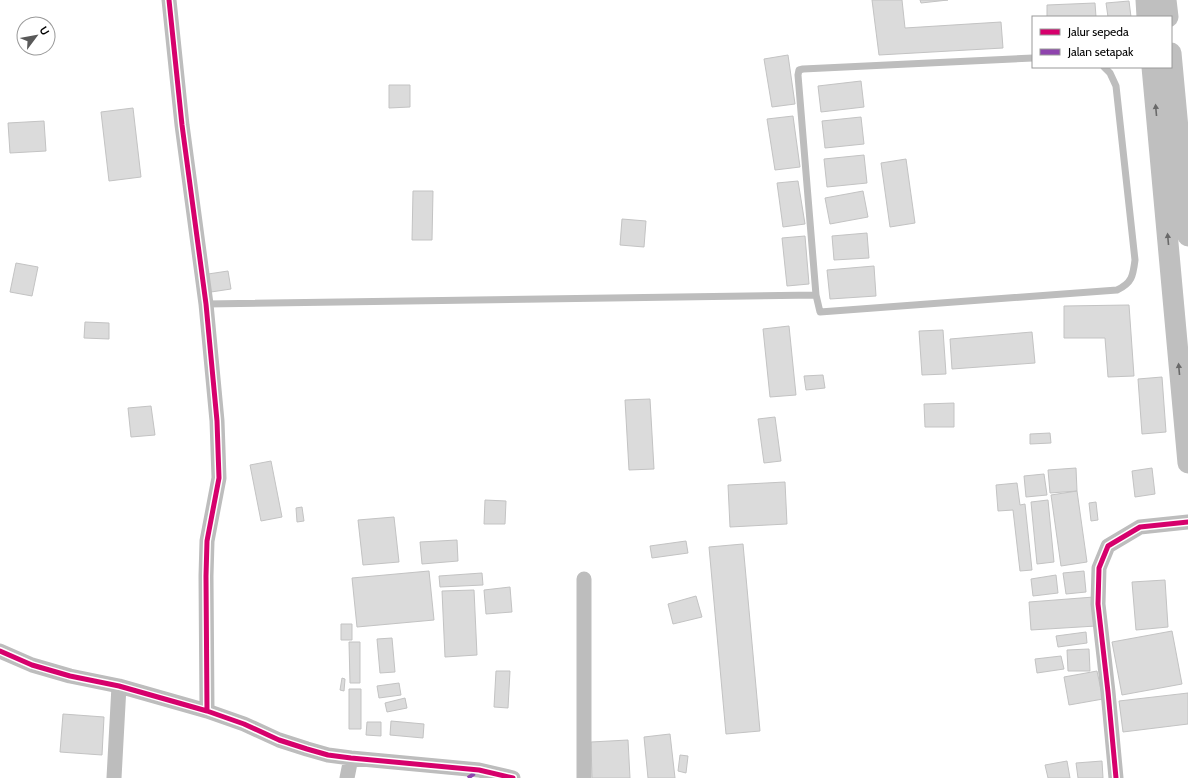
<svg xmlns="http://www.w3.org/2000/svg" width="1188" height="778" viewBox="0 0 1188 778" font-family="Cabin,sans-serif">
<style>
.building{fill:#dbdbdb;stroke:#c3c3c3}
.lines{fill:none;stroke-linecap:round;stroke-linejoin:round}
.lane{stroke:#bdbdbd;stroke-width:7}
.street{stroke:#bdbdbd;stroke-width:15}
.secondary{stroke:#bfbfbf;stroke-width:21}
.quiet{stroke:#8e44ad;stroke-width:4;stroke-dasharray:8 4;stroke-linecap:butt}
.cycleway-casing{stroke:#fff;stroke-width:8}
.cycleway{stroke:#d6006c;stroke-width:5}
.oneway{fill:#696969}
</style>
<rect width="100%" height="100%" fill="#fff"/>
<path class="building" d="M872,0h30l3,28 96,-6 2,26 -124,7z
M920,0h28l-27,3z
M1129,1l2,16h-23l-2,-14z
M1095,3l1,14h-49v-12z
M788,55l7,49 -23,3 -8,-48z
M861,81l3,26 -43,5 -3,-26z
M389,85h21v22l-21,1z
M133,108l8,69 -32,4 -8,-69z
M793,116l7,51 -25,3 -8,-51z
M861,117l3,27 -39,4 -3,-27z
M44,121l2,30 -36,2 -2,-30z
M864,155l3,28 -40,4 -3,-28z
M906,159l9,64 -25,4 -9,-64z
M798,181l7,43 -22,3 -6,-44z
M413,191h20l-1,49h-20z
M863,191l5,26 -38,7 -5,-26z
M622,219l24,2 -2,26 -24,-2z
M867,233l2,25 -35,2 -2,-24z
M805,236l4,48 -22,2 -5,-48z
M16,263l22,4 -6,29 -22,-4z
M874,266l2,30 -46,3 -3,-29z
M228,271l3,18 -20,3 -3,-18z
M1129,305l5,71 -26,1 -3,-39h-41v-32z
M85,322l24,1v16l-25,-1z
M789,326l7,69 -26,2 -7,-68z
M943,330l3,44 -24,1 -3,-44z
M1032,332l3,31 -83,6 -2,-30z
M823,375l2,13 -19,2 -2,-14z
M1162,377l4,55 -24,2 -4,-55z
M650,399l4,70 -25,1 -4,-70z
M954,403v24h-29l-1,-23z
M151,406l4,29 -24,2 -3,-29z
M775,417l6,44 -17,2 -6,-44z
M1050,433l1,10 -21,1v-10z
M271,461l11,56 -21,4 -11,-56z
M1076,468l1,23 -27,2 -2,-23z
M1152,468l3,26 -20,3 -3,-26z
M1044,474l3,21 -21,2 -2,-21z
M785,482l2,42 -57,3 -2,-42z
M1017,483l3,22 5,-1 7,66 -12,1 -7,-61 -15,1 -2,-26z
M1077,491l10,71 -26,4 -10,-71z
M485,500l21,1 -1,23h-21z
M1048,500l6,62 -17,2 -6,-62z
M1096,502l2,18 -7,1 -2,-18z
M302,507l2,14 -7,1 -1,-14z
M394,517l5,45 -36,3 -5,-45z
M457,540l1,21 -36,3 -2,-22z
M686,541l2,12 -36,5 -2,-12z
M743,544l17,187 -34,3 -17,-187z
M429,571l5,49 -77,7 -5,-49z
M1084,571l2,21 -20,2 -3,-21z
M482,573l1,12 -43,2 -1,-11z
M1056,575l2,18 -25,3 -2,-17z
M1165,580l3,47 -32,3 -4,-48z
M510,587l2,25 -26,2 -2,-24z
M474,590l3,65 -32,2 -3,-66z
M696,596l6,21 -29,7 -5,-20z
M1094,597l2,29 -65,4 -2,-28z
M341,624h11v16h-11z
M1172,631l10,53 -60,11 -10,-53z
M1086,632l1,11 -29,4 -2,-11z
M392,638l3,34 -15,1 -3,-34z
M349,642h11v41h-10z
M1089,649l1,22h-22l-1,-21z
M1061,656l3,13 -27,4 -2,-14z
M496,671h14l-2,37 -14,-1z
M1097,671l6,28 -34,6 -5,-28z
M342,678l3,1 -1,12 -4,-1z
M399,683l2,12 -22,3 -2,-12z
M349,689h12v40h-12z
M1188,693v31l-65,8 -4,-31z
M405,698l2,10 -20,4 -2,-9z
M63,714l41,3 -2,38 -42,-3z
M391,721l33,3 -1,14 -33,-3z
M367,722h14v14l-15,-1z
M670,734l5,44h-27l-4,-41z
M628,740l2,38h-38l-1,-36z
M680,755l8,1 -2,17 -8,-2z
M1067,761l3,17h-22l-3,-13z
M1102,761l1,17h-25l-2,-15z"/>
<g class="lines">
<path class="lane" d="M1033,58l-230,11 -4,1 -1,5 18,220 4,17 297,-22c15,-7 16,-14 18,-30l-19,-174 -6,-13 -6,-6
M206,304l610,-9"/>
<path class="street" d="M169,0l13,125 24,179 11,117 2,57 -12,63 -1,35 1,135
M0,651l32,14 38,11 49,10 88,25 37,13 35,16 28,9 21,6 23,3 128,12 34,8
M114,778l5,-92
M347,778l4,-20
M584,778v-199
M1116,778l-8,-86 -10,-88 1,-36 9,-22 32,-19 48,-5"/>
<path class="secondary" d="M1146,0l1,17
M1166,0l2,17
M1171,53l17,183
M1152,67l36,396"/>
<path class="quiet" d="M468,778l11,-8"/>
<g class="cycleway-casing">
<path id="cycleway" d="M169,0l13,125 24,179 11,117 2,57 -12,63 -1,35 1,135
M0,651l32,14 38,11 49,10 88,25 37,13 35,16 28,9 21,6 23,3 128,12 34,8
M1116,778l-8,-86 -10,-88 1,-36 9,-22 32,-19 48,-5"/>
</g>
<use href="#cycleway" class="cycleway"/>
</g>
<defs><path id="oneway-solid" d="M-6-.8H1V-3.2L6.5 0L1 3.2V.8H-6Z"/></defs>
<g class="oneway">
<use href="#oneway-solid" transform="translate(1156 110) rotate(-95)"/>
<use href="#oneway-solid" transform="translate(1168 239) rotate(-95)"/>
<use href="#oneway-solid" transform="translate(1179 369) rotate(-95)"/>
</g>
<rect x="1032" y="16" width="140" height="52" fill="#ffffff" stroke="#999999"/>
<rect x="1040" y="29" width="20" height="6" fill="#d6006c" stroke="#999999"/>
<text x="1068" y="36" font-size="12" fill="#000000">Jalur sepeda</text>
<rect x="1040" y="49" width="20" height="6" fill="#8e44ad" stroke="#999999"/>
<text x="1068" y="56" font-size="12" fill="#000000">Jalan setapak</text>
<g transform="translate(36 36) rotate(58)"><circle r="19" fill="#ffffff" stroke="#999999"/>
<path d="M0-3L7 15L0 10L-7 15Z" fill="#595959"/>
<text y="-6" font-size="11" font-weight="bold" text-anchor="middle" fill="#000000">U</text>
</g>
</svg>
